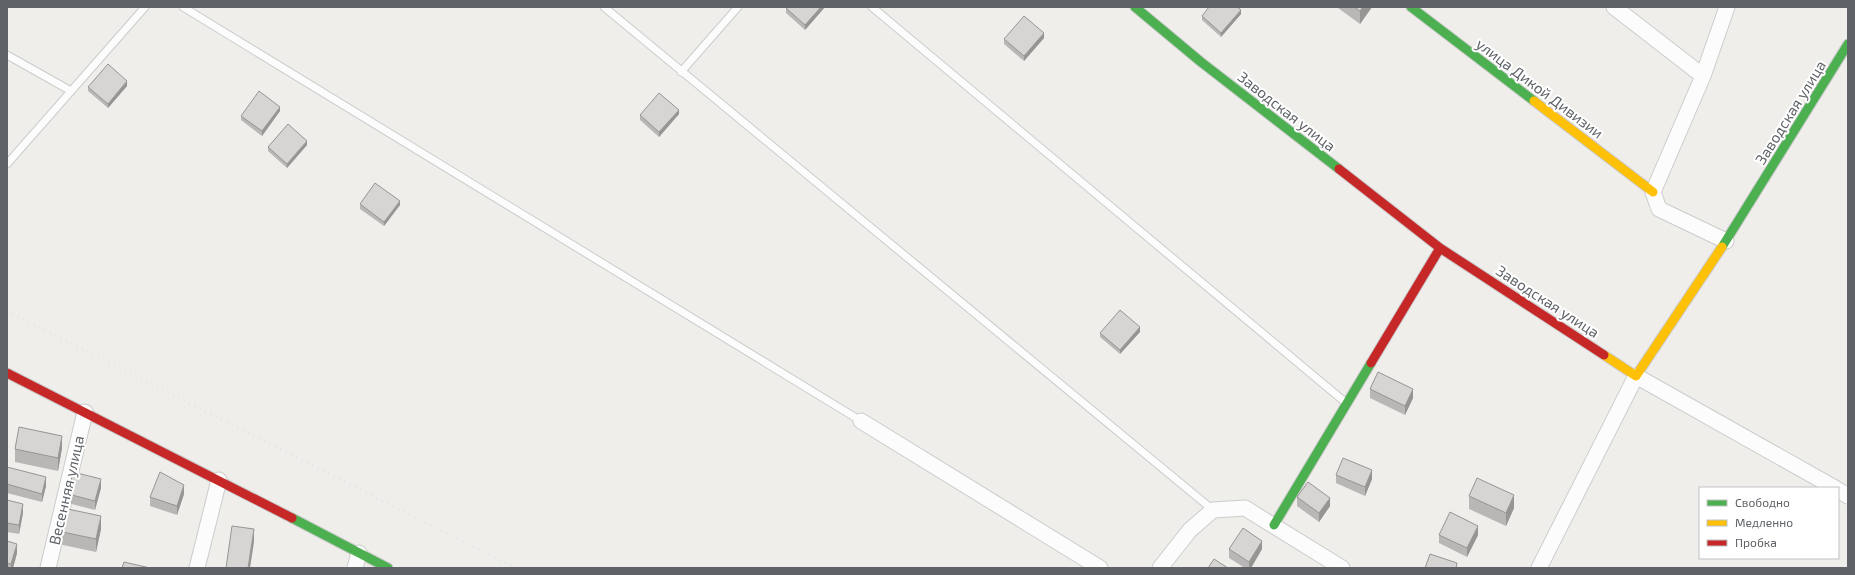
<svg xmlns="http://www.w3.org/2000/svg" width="1855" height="575" viewBox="0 0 1855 575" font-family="'Exo 2',sans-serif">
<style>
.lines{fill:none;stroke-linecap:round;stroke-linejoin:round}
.lane-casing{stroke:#cbcccc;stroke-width:9}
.street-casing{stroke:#cbcccc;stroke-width:17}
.fast-casing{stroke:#cacacb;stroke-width:11}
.slow-casing{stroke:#cacacb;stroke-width:11}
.jam-casing{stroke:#cacacb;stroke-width:11}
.lane{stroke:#fdfcfc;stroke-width:7}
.street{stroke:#fdfcfc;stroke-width:15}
.fast{stroke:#4caf50;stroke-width:9}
.slow{stroke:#ffc107;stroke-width:9}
.jam{stroke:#c62828;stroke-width:9}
.rail{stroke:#e4e4e4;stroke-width:3;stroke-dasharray:1 5;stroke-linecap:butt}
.wall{fill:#b8b7b5}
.shaded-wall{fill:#969594}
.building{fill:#d6d5d3;stroke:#969594}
.labels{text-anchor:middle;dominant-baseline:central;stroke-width:4;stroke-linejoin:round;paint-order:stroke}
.street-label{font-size:15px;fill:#5f6368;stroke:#fff}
</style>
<rect width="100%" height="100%" fill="#efeeea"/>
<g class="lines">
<g class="lane-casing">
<path id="lane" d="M183,7l678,414
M604,7l609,503
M872,7l473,395
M7,55l64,36
M681,72l57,-65
M7,164l138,-157"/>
</g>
<g class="street-casing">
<path id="street" d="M1614,7l89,69
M1726,241l-67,-32 -6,-17 50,-116 24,-69
M861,421l239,147
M1838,490l10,6
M48,568l37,-156
M197,568l22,-88
M355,568l4,-15
M1160,568l30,-38 23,-20 32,-2 97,60
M1539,568l97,-192 199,112"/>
</g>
<g class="fast-casing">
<path id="fast" d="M1135,7l66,55 138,107
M1411,7l123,94
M1722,247l126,-203
M292,518l96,50
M1274,525l97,-162"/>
</g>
<g class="slow-casing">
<path id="slow" d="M1534,101l119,91
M1604,355l32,21 86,-129"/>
</g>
<g class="jam-casing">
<path id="jam" d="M1339,169l101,79 164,107
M1371,363l69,-115
M7,373l285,145"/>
</g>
<use href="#lane" class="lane"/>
<use href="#street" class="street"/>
<use href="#fast" class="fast"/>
<use href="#slow" class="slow"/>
<use href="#jam" class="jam"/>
<path class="rail" d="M7,311l508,257"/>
</g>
<path class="wall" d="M825,7l-20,23 -19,-17v-5z
M1338,7h34l-12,17 -22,-16z
M1241,14l-20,23 -19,-17v-4z
M1044,38l-20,23 -20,-17v-5z
M127,86l-19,22 -20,-17v-4z
M280,111l-18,25 -21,-16v-4z
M679,114l-20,23 -19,-17v-5z
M307,145l-20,23 -19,-17v-4z
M360,204l40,1 -16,21 -24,-17z
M1140,332l-20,22 -20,-17v-4z
M1370,389l43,9 -8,17 -35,-17z
M62,448l-4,23 -43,-9v-13z
M7,467l39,19 -4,16 -35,-9z
M1336,475l36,4 -7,17 -29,-13z
M101,488l-6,22 -27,-7v-9z
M184,494l-7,21 -27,-9v-9z
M1469,496l45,12 -8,18 -37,-17z
M1297,497l33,9 -11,16 -22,-16z
M7,500l16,13 -4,21 -12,-2z
M101,529l-5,23 -38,-8v-13z
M1439,535h39l-11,22 -28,-14z
M7,541l10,12 -4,15h-6z
M1229,549h33l-11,19h-6l-16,-10z"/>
<path class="shaded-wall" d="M821,7h4l-20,23v-5z
M1363,7h9l-12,17v-13z
M1241,10v4l-20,23v-4z
M1044,33v5l-20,23v-5z
M127,81v5l-19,22v-4z
M280,107v4l-18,25v-5z
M679,110v4l-20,23v-5z
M307,141v4l-20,23v-4z
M400,201v4l-16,21v-4z
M1140,327v5l-20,22v-4z
M1413,389v9l-8,17v-9z
M62,436v12l-4,23v-13z
M1372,470v9l-7,17v-9z
M46,477v9l-4,16v-8z
M101,479v9l-6,22v-9z
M184,485v9l-7,21v-9z
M1514,495v13l-8,18v-13z
M1330,498v8l-11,16v-9z
M23,504v9l-4,21v-9z
M101,516v13l-5,23v-13z
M1478,526v9l-11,22v-9z
M254,529v13l-4,26h-2z
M1262,541v8l-11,19h-2v-6z
M17,544v9l-4,15h-2v-4z"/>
<path class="building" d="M787,7h34l-16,18 -19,-17z
M1209,7h28l4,3 -20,23 -19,-17z
M1354,7h9l-3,4z
M1024,16l20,17 -20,23 -20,-17z
M108,64l19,17 -19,23 -20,-17z
M259,91l21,16 -18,24 -21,-15z
M659,93l20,17 -20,22 -19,-17z
M288,124l19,17 -20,23 -19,-17z
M375,183l25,18 -16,21 -24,-18z
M1120,310l20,17 -20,23 -20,-17z
M1378,372l35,17 -8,17 -35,-17z
M19,427l43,9 -4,22 -43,-9z
M1343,458l29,12 -7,17 -29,-12z
M7,467l39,10 -4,17 -35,-10z
M73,472l28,7 -6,22 -27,-7z
M160,472l24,13 -7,21 -27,-9z
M1477,478l37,17 -8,18 -37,-17z
M1308,482l22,16 -11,15 -22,-16z
M7,500l16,4 -4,21 -12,-2z
M63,508l38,8 -5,23 -38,-8z
M1450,512l28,14 -11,22 -28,-13z
M232,526l22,3 -6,39h-22z
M1243,528l19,13 -13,21 -20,-13z
M7,541l10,3 -6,20 -4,-1z
M1430,554l27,9 -1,5h-31z
M1214,559l14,9h-20z
M124,562l26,6h-28z"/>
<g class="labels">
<g class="street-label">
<text transform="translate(1540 88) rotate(37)">улица Дикой Дивизии</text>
<text transform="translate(1287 111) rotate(38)">Заводская улица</text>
<text transform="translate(1790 112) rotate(-58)">Заводская улица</text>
<text transform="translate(1548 301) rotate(33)">Заводская улица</text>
<text transform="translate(66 490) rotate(-77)">Весенняя улица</text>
</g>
</g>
<rect width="1855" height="575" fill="none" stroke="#5f6368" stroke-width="16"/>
<rect x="1699" y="487" width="140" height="72" fill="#ffffff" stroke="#bfc1c3"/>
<rect x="1707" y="500" width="20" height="6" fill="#4caf50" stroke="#bfc1c3"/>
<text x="1735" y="507" font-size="12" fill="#5f6368">Свободно</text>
<rect x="1707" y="520" width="20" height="6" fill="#ffc107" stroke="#bfc1c3"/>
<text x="1735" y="527" font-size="12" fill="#5f6368">Медленно</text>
<rect x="1707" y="540" width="20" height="6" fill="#c62828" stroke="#bfc1c3"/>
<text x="1735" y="547" font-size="12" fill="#5f6368">Пробка</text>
</svg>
